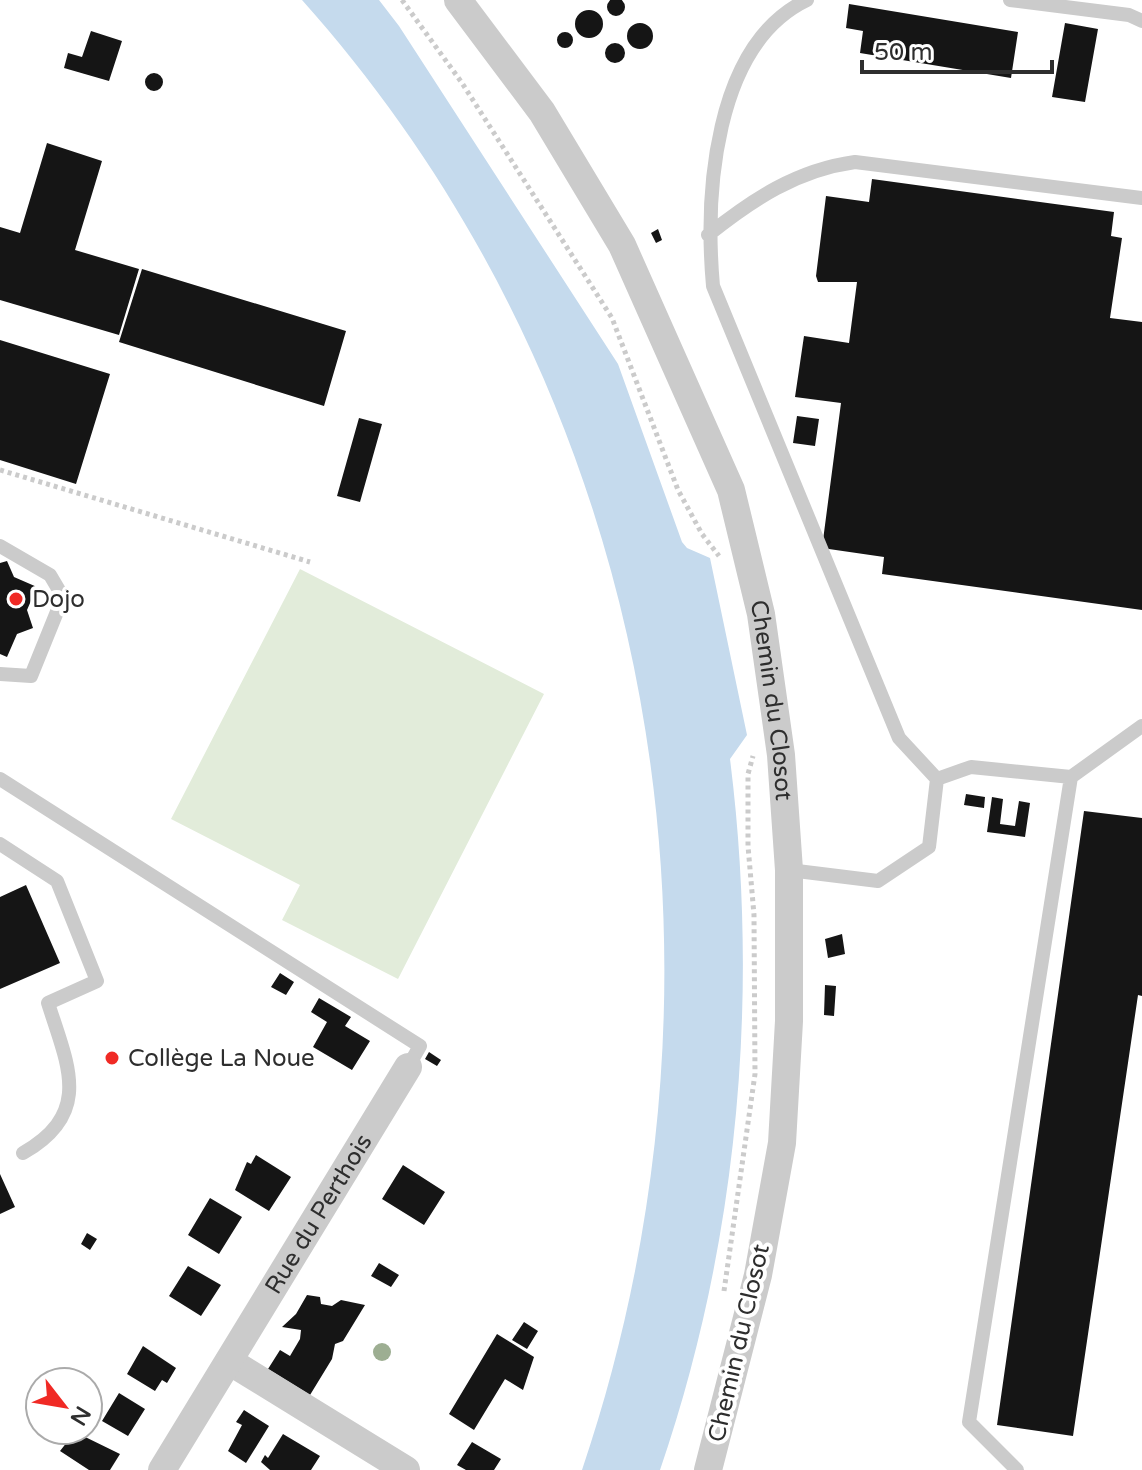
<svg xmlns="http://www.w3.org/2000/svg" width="1142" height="1470" viewBox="0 0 1142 1470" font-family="'Varela Round',sans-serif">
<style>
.green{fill:#e2ecda}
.water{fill:#c5daed}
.building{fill:#151515}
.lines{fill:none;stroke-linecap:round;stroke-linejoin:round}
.path{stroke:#cbcbcb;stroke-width:5;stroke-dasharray:4 4;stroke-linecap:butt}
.lane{stroke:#cbcbcb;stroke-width:14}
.street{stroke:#cbcbcb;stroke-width:28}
.tree{fill:#9dae92}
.poi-dot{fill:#f02a25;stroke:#fff;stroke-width:3}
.labels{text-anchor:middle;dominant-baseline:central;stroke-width:8;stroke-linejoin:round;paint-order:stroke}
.poi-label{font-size:24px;fill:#2e2e2e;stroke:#fff;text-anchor:start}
.street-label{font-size:24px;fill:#2e2e2e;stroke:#fff}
</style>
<rect width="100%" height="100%" fill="#fff"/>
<path class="green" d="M300,569l244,125 -146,285 -116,-59 18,-35 -129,-66z"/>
<path class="water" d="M302,0h77l20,26 219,338 64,178 5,6 23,10 37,177 -17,24c30,238 8,484 -70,711h-78c170,-502 77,-1071 -280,-1470z"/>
<path class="building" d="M607 7a9 9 0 1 1 18 0a9 9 0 1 1-18 0Z
M849,4l169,28 -7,46 -151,-25 3,-22 -17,-3z
M575 24a14 14 0 1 1 28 0a14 14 0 1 1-28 0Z
M1065,23l33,6 -13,73 -33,-5z
M627 36a13 13 0 1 1 26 0a13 13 0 1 1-26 0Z
M91,31l31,10 -13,40 -45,-13 4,-15 14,4z
M557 40a8 8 0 1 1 16 0a8 8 0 1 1-16 0Z
M605 53a10 10 0 1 1 20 0a10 10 0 1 1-20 0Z
M145 82a9 9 0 1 1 18 0a9 9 0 1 1-18 0Z
M47,143l55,18 -27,89 64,19 -20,66 -119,-35v-73l20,6z
M872,179l242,33 -3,24 11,2 -12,80 32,4v288l-260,-36 2,-17 -62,-9 19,-145 -46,-6 9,-61 45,7 8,-61h-39l-2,-6 10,-80 43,6z
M658,229l4,11 -6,3 -5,-10z
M142,269l204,62 -22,75 -205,-64z
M0,340l110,34 -34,110 -76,-24z
M797,416l22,3 -4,27 -22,-3z
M359,418l23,6 -22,78 -23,-6z
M7,561l7,16 23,10 -10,23 6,18 -16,6 -10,23 -7,-3v-91z
M966,794l19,3 -1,11 -20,-3z
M992,797l11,2 -3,25 15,2 4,-25 11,2 -5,34 -38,-5z
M1084,811l58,7v178l-4,-1 -65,441 -76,-11z
M26,885l34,78 -60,26v-92z
M842,934l3,20 -17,4 -3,-19z
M280,973l14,9 -8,13 -15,-8z
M825,985l11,1 -2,30 -10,-1z
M319,998l32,19 -6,9 25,15 -18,29 -39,-23 14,-25 -16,-10z
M429,1052l12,8 -4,6 -12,-7z
M256,1155l35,22 -22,34 -34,-21 12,-28 4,2z
M403,1165l42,27 -21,33 -42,-26z
M0,1174l15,33 -15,7z
M210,1198l32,19 -23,37 -31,-19z
M87,1233l10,6 -7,11 -9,-6z
M379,1263l20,12 -8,12 -20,-11z
M188,1266l33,19 -20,31 -32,-20z
M307,1295l13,2 1,7 11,2 9,-6 24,5 -22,36 -8,3 -3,15 -22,36 -42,-26 12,-19 10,6 10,-17 1,-9 -19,-3 14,-13z
M524,1322l14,9 -11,18 -15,-9z
M497,1334l37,23 -11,33 -18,-11 -31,51 -25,-16z
M143,1346l33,22 -9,15 -5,-3 -7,11 -28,-17z
M119,1393l26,16 -17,27 -26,-15z
M244,1410l25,16 -23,37 -18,-12 14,-26 -6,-3z
M75,1432l45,22 -10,16h-21l-29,-19z
M283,1434l37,22 -9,14h-41l-9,-8 4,-7 3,3z
M472,1442l29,17 -7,11h-28l-9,-5z"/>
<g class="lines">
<path class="path" d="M402,0l60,83 150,235 66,172 24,44 17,22
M0,470l310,92
M724,1291l31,-217 -1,-159 -6,-69v-72l5,-18"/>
<path class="lane" d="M1010,0l119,15 13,6
M708,235c45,-36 89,-65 147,-73l287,36
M0,546l50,29 13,22 -32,79 -31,-2
M0,779l420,267 -12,21
M937,779l34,-12 100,10 71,-51
M0,844l57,37 40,100 -49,22c20,63 45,110 -25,150
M789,870l89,11 51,-34 8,-68 -38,-41 -186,-452c-8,-90 0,-241 94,-286
M1017,1470l-48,-48 102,-645"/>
<g class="street">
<path id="s1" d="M458,0l84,112 80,133 109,245 30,124 20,141 8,115v151l-7,122 -24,132 -50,195"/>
<path d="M229,1361l177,109"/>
<path id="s2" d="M162,1470l246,-403"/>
</g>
</g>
<circle class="tree" cx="382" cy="1352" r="9"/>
<g class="poi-dot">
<circle cx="16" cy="599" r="8"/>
<circle cx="112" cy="1058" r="8"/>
</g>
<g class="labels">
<g class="poi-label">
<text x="32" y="599">Dojo</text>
<text x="128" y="1058">Collège La Noue</text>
</g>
<g class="street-label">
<text stroke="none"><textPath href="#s1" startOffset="778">Chemin du Closot</textPath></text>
<text stroke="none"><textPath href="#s2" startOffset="300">Rue du Perthois</textPath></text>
<text transform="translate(739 1343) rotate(-77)">Chemin du Closot</text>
</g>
</g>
<g transform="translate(64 1406) rotate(121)"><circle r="38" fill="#ffffff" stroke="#ababab" stroke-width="2"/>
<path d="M0-6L14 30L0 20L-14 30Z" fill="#f02a25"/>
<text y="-12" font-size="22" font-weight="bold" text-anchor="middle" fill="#2e2e2e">N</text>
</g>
<path d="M862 60v12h190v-12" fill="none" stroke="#2e2e2e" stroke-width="4"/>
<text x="874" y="60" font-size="24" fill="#2e2e2e" stroke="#ffffff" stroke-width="6" paint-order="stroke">50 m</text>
</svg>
